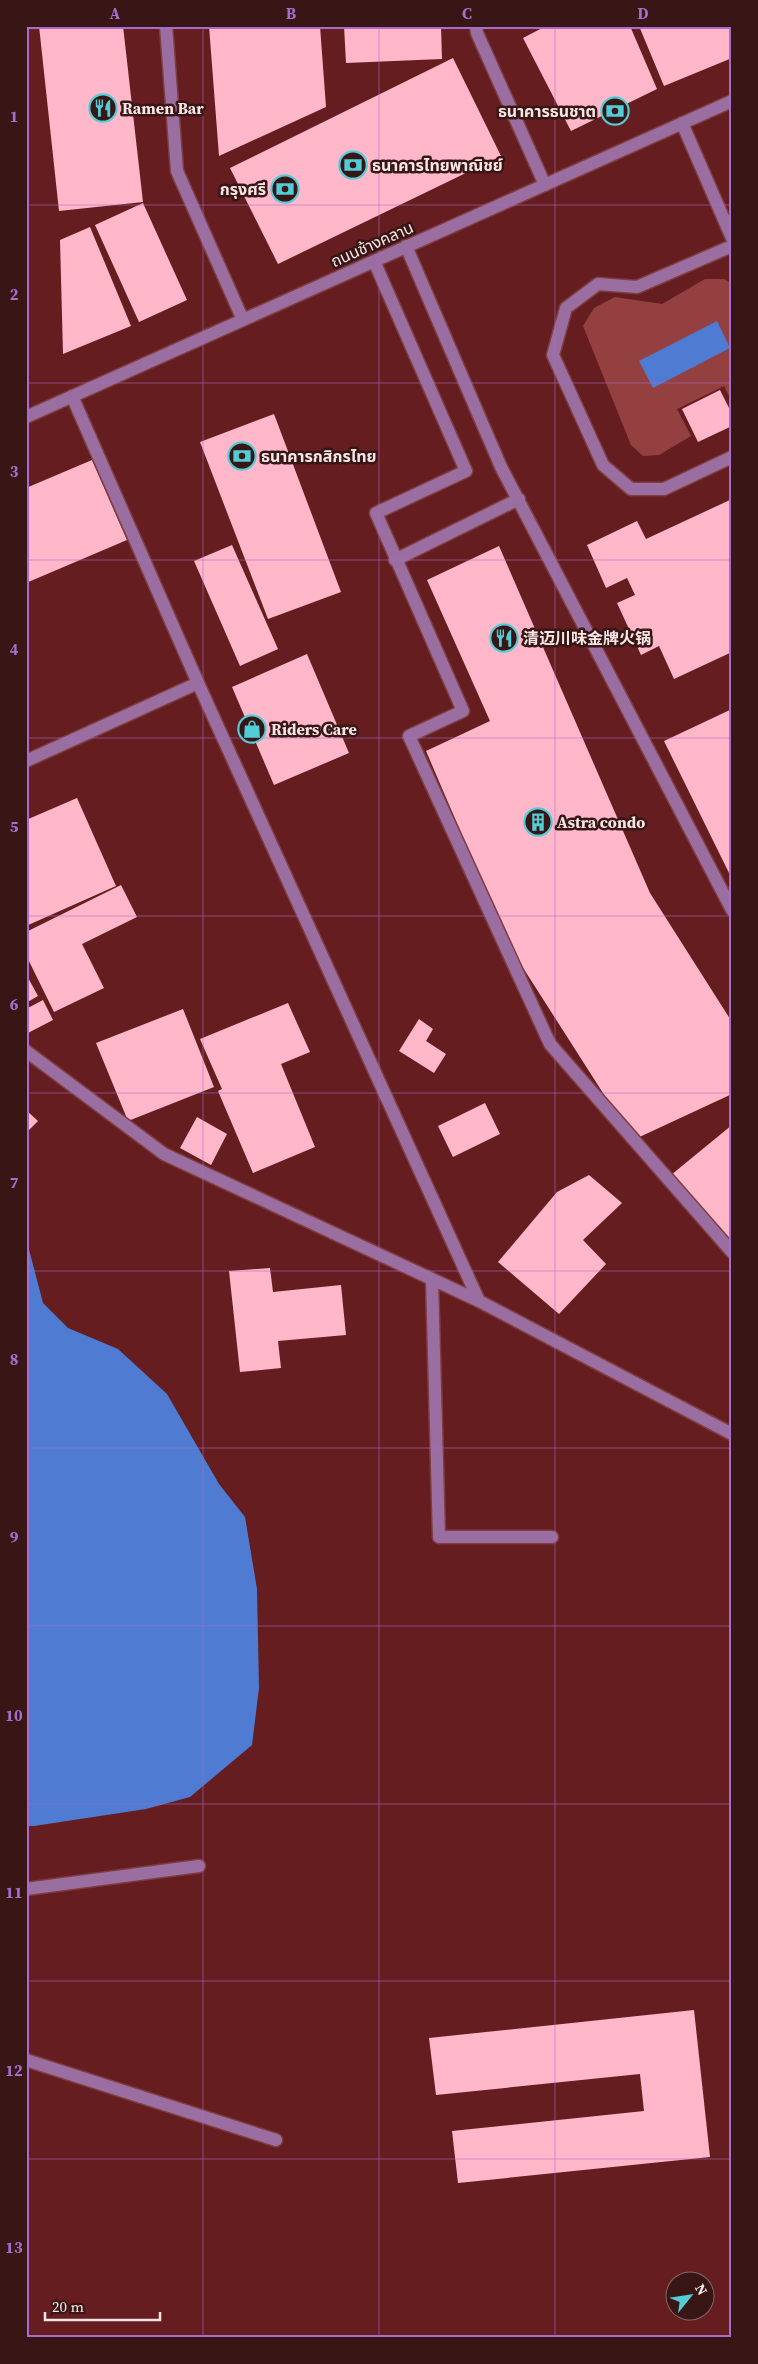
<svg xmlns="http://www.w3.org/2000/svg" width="758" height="2364" viewBox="0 0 758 2364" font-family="'Source Serif 4','Noto Sans SC','Noto Sans Thai',serif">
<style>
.green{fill:#954040}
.water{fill:#4f7bd2}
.building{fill:#ffb7c9}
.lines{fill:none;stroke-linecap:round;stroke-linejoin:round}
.minor-casing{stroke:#7e3d3f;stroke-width:15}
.minor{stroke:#9b6ea1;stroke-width:12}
.grid{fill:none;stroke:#a76dcc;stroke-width:1;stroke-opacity:0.55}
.labels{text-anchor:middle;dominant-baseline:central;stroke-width:5;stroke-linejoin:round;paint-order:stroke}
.poi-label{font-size:16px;font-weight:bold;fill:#f9e6e5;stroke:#371615;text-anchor:start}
.street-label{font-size:16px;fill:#f9e6e5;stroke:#371615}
.neatline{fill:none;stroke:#a76dcc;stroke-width:2}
.grid-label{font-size:16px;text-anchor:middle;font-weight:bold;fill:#a76dcc}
</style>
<rect width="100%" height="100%" fill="#661d1f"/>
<path class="green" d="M705,279h19l8,5v118l-8,-16 -47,23 14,27 -32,19 -16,1 -12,-11 -48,-119 11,-18 21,-11 47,7z"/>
<path class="water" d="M717,321l13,27 -77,40 -14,-27z
M26,1238l17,65 25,25 50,21 49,45 52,90 26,33 12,72 2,99 -7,57 -62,52 -44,12 -112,17h-8z"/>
<path class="building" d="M39,26h84l20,176 -84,9z
M209,26h111l6,81 -107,49z
M344,26h97l1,33 -96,4z
M546,26h84l27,63 -86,42 -48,-93z
M639,26h93v32l-68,28z
M453,58l48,98 -223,108 -48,-96z
M143,203l44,97 -48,22 -44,-97z
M90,227l41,99 -68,28 -3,-114z
M720,390l12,24v12l-34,16 -16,-33z
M274,414l67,178 -73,27 -68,-177z
M92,460l35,80 -101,43v-95z
M732,499v153l-58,27 -15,-33 -18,9 -24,-52 18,-8 -8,-17 -21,10 -19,-43 50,-24 9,18z
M232,545l46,104 -38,17 -46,-105z
M499,546l151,347 82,129v72l-99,46 -122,-191 -85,-198 64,-30 -63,-141z
M307,654l42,99 -75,32 -42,-98z
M732,709v170l-68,-138z
M77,798l39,88 -90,40v-106z
M121,885l16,32 -55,27 22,44 -50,24 -28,-57v-23z
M26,974l12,22 -12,7z
M43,1000l10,20 -27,14v-25z
M288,1003l22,49 -29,12 34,83 -62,26 -35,-82 4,-2 -22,-50z
M183,1009l31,78 -86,34 -32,-78z
M419,1019l14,10 -7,12 20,13 -12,19 -35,-22z
M485,1103l15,31 -47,23 -15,-31z
M26,1110l12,11 -12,12z
M197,1117l30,17 -16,31 -31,-17z
M732,1125v118l-61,-68z
M589,1175l33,28 -39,37 23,24 -47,50 -61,-52 59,-70z
M270,1268l3,24 68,-7 5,50 -68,6 3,27 -41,4 -11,-101z
M694,2010l16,147 -252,26 -6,-52 192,-20 -4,-37 -204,21 -7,-57z"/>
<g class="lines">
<g class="minor-casing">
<path id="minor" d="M166,26l11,145 66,149
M476,26l1,7 68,152
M682,123l50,115
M406,246l95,221 231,443
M732,246l-95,41 -39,-3 -32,24 -13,47 50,110 28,24h33l68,-32
M374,261l92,210 -90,42 87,198 -54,25 141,308 182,208
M72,396l126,287 281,618
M26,417l706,-316
M395,560l124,-61
M26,761l172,-78
M26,1051l138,103 315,147 253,133
M432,1280l7,257h113
M26,1889l173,-23
M26,2060l250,80"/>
</g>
<use href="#minor" class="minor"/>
</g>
<path class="grid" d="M203,26v2312M379,26v2312M555,26v2312M26,205h706M26,383h706M26,560h706M26,738h706M26,916h706M26,1093h706M26,1271h706M26,1448h706M26,1626h706M26,1804h706M26,1981h706M26,2159h706"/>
<defs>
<g id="restaurant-ring" transform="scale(1.4375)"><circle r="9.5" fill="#371615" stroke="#52ccd6" stroke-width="1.5"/><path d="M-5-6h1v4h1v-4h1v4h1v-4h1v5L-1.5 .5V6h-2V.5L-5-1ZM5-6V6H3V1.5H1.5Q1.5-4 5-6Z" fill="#52ccd6"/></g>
<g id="bank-ring" transform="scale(1.4375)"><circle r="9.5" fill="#371615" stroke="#52ccd6" stroke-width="1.5"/><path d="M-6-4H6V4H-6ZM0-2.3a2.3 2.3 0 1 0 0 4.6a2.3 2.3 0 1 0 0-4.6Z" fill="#52ccd6"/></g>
<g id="shop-ring" transform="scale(1.4375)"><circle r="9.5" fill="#371615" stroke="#52ccd6" stroke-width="1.5"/><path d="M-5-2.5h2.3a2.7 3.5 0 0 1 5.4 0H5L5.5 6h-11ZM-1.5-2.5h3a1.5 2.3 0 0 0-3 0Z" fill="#52ccd6"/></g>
<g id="building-ring" transform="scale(1.4375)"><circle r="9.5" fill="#371615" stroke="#52ccd6" stroke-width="1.5"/><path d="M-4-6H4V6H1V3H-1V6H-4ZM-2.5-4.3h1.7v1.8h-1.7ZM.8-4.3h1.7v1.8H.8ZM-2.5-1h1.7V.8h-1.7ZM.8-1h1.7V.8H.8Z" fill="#52ccd6"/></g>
</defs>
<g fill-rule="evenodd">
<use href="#restaurant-ring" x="103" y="108"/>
<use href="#bank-ring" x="615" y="111"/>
<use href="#bank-ring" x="353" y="165"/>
<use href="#bank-ring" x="285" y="189"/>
<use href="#bank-ring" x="242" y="456"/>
<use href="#restaurant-ring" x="504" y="638"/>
<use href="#shop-ring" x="252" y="729"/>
<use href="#building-ring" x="538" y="822"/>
</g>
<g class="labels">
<g class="poi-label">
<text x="122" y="108">Ramen Bar</text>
<text x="596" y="111" text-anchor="end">ธนาคารธนชาต</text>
<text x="372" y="165">ธนาคารไทยพาณิชย์</text>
<text x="266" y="189" text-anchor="end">กรุงศรี</text>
<text x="261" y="456">ธนาคารกสิกรไทย</text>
<text x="523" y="638">清迈川味金牌火锅</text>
<text x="271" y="729">Riders Care</text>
<text x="557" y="822">Astra condo</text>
</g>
<g class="street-label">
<text transform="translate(372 244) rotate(-24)">ถนนช้างคลาน</text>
</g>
</g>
<rect width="758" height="2364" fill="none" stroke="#371615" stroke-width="55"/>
<g transform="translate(690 2296) rotate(60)"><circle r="24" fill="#371615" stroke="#856968"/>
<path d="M0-4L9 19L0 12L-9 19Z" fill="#52ccd6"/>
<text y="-8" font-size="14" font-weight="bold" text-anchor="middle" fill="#f9e6e5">N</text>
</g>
<path d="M45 2312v8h115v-8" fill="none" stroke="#f9e6e5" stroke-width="2.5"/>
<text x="52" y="2312" font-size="15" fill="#f9e6e5" stroke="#371615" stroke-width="4" paint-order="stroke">20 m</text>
<rect x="28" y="28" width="702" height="2308" class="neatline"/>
<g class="grid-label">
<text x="115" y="19">A</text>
<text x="291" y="19">B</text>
<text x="467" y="19">C</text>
<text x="643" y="19">D</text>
<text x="14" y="122">1</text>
<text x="14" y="300">2</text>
<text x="14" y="477">3</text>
<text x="14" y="655">4</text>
<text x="14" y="832">5</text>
<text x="14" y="1010">6</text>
<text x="14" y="1188">7</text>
<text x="14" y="1365">8</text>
<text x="14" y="1543">9</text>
<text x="14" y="1721">10</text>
<text x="14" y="1898">11</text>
<text x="14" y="2076">12</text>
<text x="14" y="2253">13</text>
</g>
</svg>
